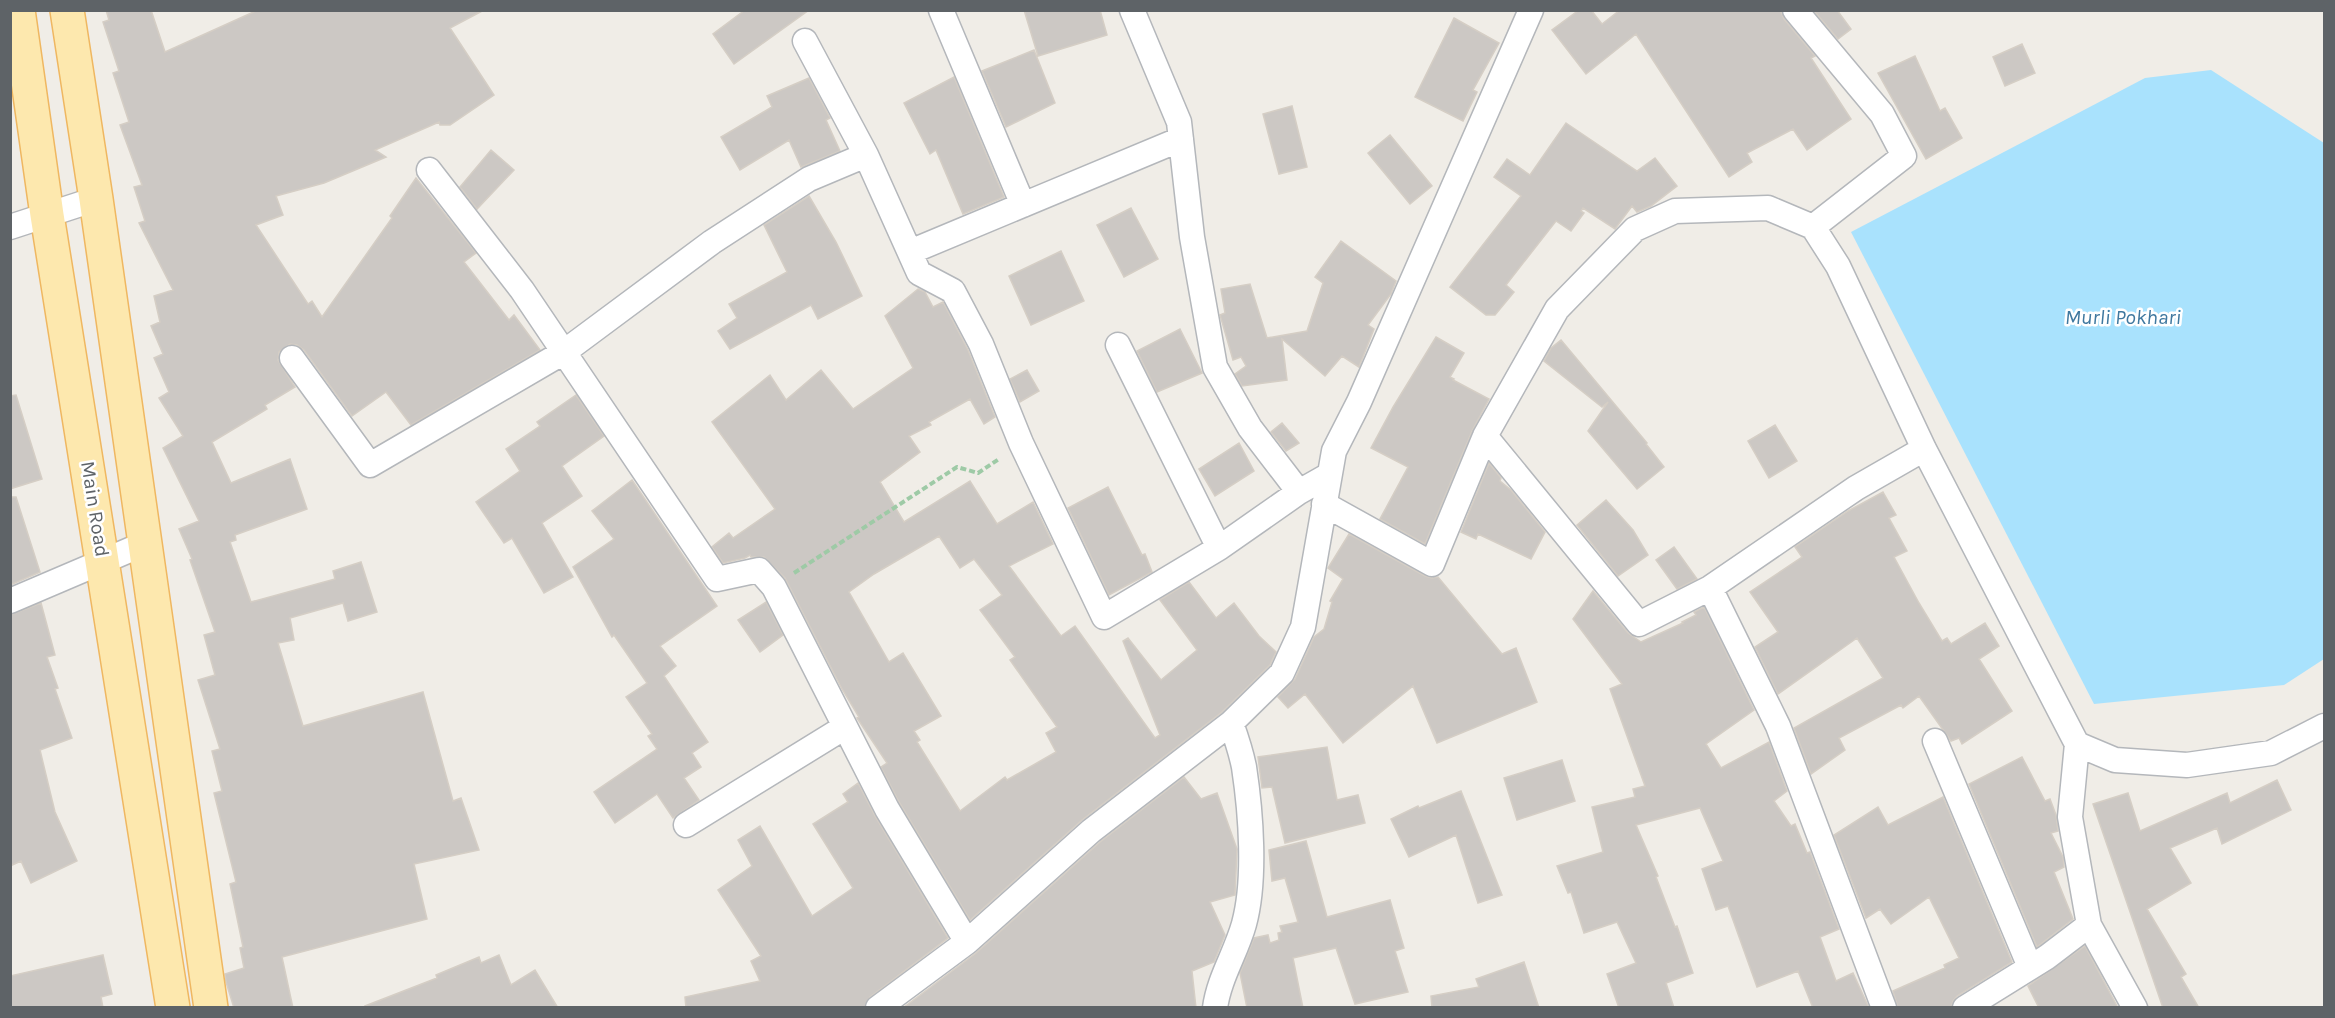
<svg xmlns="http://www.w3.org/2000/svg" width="2335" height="1018" viewBox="0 0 2335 1018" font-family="Karla,sans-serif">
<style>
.water{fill:#a9e2fd}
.building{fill:#ccc8c4;stroke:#d5cec5;stroke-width:1.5;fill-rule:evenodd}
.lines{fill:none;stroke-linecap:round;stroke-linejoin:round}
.minor-casing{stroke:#b4b7bb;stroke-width:27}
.primary-casing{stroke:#efb761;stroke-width:36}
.path{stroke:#9ecaa6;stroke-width:4;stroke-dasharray:6 3;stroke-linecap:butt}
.minor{stroke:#fff;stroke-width:24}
.primary{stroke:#fde8ae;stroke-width:33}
.labels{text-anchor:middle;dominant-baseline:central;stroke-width:5;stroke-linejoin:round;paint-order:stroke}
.street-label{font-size:20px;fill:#5e6367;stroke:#fff}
.water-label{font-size:21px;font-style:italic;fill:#3f789f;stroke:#fff}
</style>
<rect width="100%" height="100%" fill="#f0ede7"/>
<path class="water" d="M2211,70l113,73v516l-40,26 -190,19 -243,-472 294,-154z"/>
<path class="building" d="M106,10h45l14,42 93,-42h226l-34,18 44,67 -44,30h-10l-1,-3 -64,28 11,7 -62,26 -48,13 7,19 -27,10 52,79 4,-3 10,16 70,-99 -2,-2 26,-38 60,75 -12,9 45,58 5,-5 26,35 -129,75 -25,-33 -34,24 -48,-66 -7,-5 -7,-1 -11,8 -1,8 17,27 -30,18 2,4 -55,33 19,41 59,-24 17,50 -72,26 1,5 -6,2 21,60 84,-23 -2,-8 28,-9 16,50 -29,9 -5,-18 -53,15 4,22 -16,3 25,83 120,-34 30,109 8,-3 18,52 -65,14 13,55 -145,38 11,51h-59l-8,-26 -1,-8 19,-6 -4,-20 3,-1 -13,-63 6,-2 -22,-89 8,-2 -10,-40 8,-2 -22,-69 17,-5 -11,-40 11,-3 -25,-72 2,-1 -13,-30 20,-8 -36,-73 20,-12 -24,-38 10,-6 -15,-34 9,-4 -12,-28 9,-4 -6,-26 19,-6 -34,-67 6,-2 -11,-34 8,-2 -22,-60 9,-3 -16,-49 6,-2 -16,-49 6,-2z
M745,10h64l-75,54 -21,-30z
M1024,10h76l7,25 -69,21z
M1579,10h12l11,14 18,-14h160l4,9 31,37 -4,2 40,61 -44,31 -14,-21 -46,24 5,9 -23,15 -93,-143 -50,40 -34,-44z
M1817,10h20l14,19 -13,10 -23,-27z
M1454,18l45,25 -26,47 4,2 -14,29 -48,-24z
M2022,44l13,29 -30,13 -12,-29z
M1034,50l21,53 -49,24 -24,-56z
M1915,56l25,55 5,-3 17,30 -36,21 -48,-86z
M954,77l50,120 -41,17 -27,-64 -6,4 -26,-51z
M809,78l21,40 -4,2 14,31 -39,16 -12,-27 -49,30 -19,-33 51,-30 -5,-11z
M1292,106l15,61 -28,7 -16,-60z
M1566,123l71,48 18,-13 22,28 -26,20 -14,6 -5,-6 -17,23 -32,-21 -2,3 3,2 -13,18 -15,-10 -50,64 8,7 -19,23h-9l-36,-28 71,-91 -27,-19 13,-18 23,16z
M1390,135l42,51 -22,18 -42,-51z
M491,150l23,20 -37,39 -17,-22z
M809,196l27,46 26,54 -44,23 -7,-14 -81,44 -12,-18 19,-13 -8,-14 58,-32 -23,-47z
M1131,208l27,51 -34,18 -27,-52z
M1341,241l55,40 -5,13 -23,31 6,4 -15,38 -17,-11 -17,20 -43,-37 5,41 -45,6 -7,-12 11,-8 -5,-9 -8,3 -13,-45 5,-2 -4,-24 29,-5 17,54 40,-7 16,-48 -8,-6z
M1061,251l23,50 -53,24 -22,-49z
M918,289l7,3 8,15 10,-5 25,48 27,67 -11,7 -14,-25 -41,23 2,3 -22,11 11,16 -40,30 24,40 66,-41 27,43 36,-22 20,42 -44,22 52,70 14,-10 80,112 5,-3 -37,-94 5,-3 33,42 36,-30 -37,-50 3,-2 26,-16 27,36 18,-15 25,33 17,16 -6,13 -48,47 -140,108 -112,100 -71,-118 -18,-35 6,-4 -30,-45 2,-1 -17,-28 -57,-111 -21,-21h-13l-1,-2 -5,3 -22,5 -11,-16 17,-14 4,5 42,-29 -63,-87 58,-47 16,25 35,-30 32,39 60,-41 -28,-52zM939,536l21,32 14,-9 28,36 -22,15 35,47 -5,3 47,67 -11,6 10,19 -49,28 -2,-3 -45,34 -43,-69 3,-2 -6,-9 27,-15 -38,-63 -14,9 -40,-70 25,-18z
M1180,329l22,44 -45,19 -20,-41z
M1436,337l28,16 -14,24 4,2 -1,1 36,19 -17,32 -47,113 -45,-25 28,-52 -37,-19 22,-41z
M1561,340l86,103 -1,1 18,23 -27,22 -49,-58 20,-29 -6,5 -58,-46 7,-13z
M1027,370l12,21 -19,11 -10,-23z
M16,395l26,84 -32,10v-93z
M576,395l28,41 -42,30 20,30 -40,27 31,54 -29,16 -32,-55 -8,5 -28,-41 44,-31 -14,-22 34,-23 -3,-4z
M1282,423l17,20 -13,8 -15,-19z
M1775,425l22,36 -28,17 -21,-37z
M1239,443l15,28 -39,25 -16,-27z
M1489,463l12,15 -1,3 11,9 34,42 -14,27 -53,-25 -2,5 -15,-7z
M632,480l85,126 -57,40 16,20 -12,10 44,66 -16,11 9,14 -17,11 15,22 -26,18 -16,-24 -42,29 -21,-31 63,-43 -9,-13 4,-2 -26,-37 21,-14 -33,-48 -2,2 -39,-70 41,-28 -22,-28z
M1108,487l34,68 3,-1 7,18 -43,23 -41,-87z
M1883,492l13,23 -7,3 18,33 -13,6 25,46 23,38 5,-3 4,6 34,-21 14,23 -20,13 33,52 -50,33 -3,-6 -8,3 -32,-45 -16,12 -2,-3 -62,33 6,12 -34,24 -17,-46 89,-50 -26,-40 -79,56 -23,-47 23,-15 -28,-40 52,-35 -7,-10 53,-36z
M10,497h6l24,75 -30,13z
M1606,500l27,30 15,25 -30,21 -41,-51z
M1349,534l76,42 7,2 6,-1 64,77 14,-6 21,54 -100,41 -24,-57 -70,57 -38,-49 -17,14 -10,-11 17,-18 19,-42 10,-8 8,-27 -2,-1 13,-22 -15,-11z
M1674,547l23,32 -20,10 -21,-29z
M1593,591l35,42 13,9 42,-19 -1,-1 14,-7 -2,-3 10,-5 50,103 -48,34 15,24 48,-26 18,49 -13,10 17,25 4,-2 12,29 3,-1 29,77 -19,8 16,44 17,-8 16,35h-56l-15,-37 -41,16 -29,-81 -12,4 -14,-41 21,-8 -23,-53 -64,17 22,51 -2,1 19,50 2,-1 16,47 -27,10 8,25h-55l-12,-34 29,-11 -19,-41 -33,11 -13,-41 -3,1 -11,-27 46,-14 -11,-45 43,-10 -2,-8 12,-3 -35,-97 12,-5 -49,-65z
M766,602l17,33 -23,17 -22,-32z
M41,603l14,52 -8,2 11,31 -3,1 17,49 -32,12 15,62 22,49 -46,22 -10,-22 -11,5v-251z
M1327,747l10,53 21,-5 7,28 -80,20 -13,-56 -10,1 -4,-31z
M2022,757l23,44 5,-2 6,16 2,16 -7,2 12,24 1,10 -10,5 19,47 -36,28 -68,-163z
M1562,760l13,41 -58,19 -13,-42z
M1184,777l17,22 16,-6 20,56 -2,46 -25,7 15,33 -11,27 -22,9 4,37h-293l73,-55 124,-111z
M2277,780l14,30 -69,34 -5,-16 -47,20 21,35 -44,26 39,65 -5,3 18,31h-36l-70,-204 35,-11 12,38 87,-38 3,10z
M858,783l17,33 73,122 -78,59 -6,11h-178l-1,-11 75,-16 -9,-20 10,-5 -43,-66 34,-24 -14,-26 22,-14 52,90 41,-28 -40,-64 35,-22 -5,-8z
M1461,791l41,104 -24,8 -22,-68 -47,22 -18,-38 27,-13 1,2z
M1943,797l69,165 -55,34 -4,5 -2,7h-53l-5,-17 52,-23 -1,-3 15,-7 -30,-61 -38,27 -11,-15 -14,9 -32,-83 44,-28 10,18z
M1306,841l21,76 63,-17 14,48 -9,3 13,41 -53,12 -19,-56 -43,10 10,50h-56l-7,-35 14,-35 14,-3 2,8 9,-3 -1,-7 4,-1 -2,-6 18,-4 -13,-44 -13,3 -3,-31z
M2085,946l33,62h-79l-11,-22z
M103,955l9,39 -11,3 2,11h-93v-32z
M499,955l12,30 24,-15 23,38h-192l-1,-2 72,-28 -1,-3 43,-18 2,6z
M1524,962l15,46h-107l-1,-12 48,-9 -3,-8z"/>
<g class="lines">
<g class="minor-casing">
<path id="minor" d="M941,10l82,195
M1132,10l47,112 13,115 23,130 35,61 49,64
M1795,10l87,104 22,42 -91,71
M805,41l61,114
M429,170l93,120 195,289 42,-9 15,17 113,222 80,133
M10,227l86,-28
M910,252l271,-113
M1118,345l101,203
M292,358l78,107 194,-113 148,-110 97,-63 57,-24 53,118 34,18 28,53 40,99 83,174 115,-69 80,-56 30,-17
M1485,436l154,188 71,-36 146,-100 68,-39
M1324,504l108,60 53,-128 72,-127 78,-80 40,-18 93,-3 45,19 25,39 86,183 153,295 38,16 72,5 84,-12 53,-27
M1710,588l68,138 106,282
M10,601l136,-58
M1935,741l95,226
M686,825l159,-98
M2089,925l46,83
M878,1008l89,-66 124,-111 140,-108 51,-50 21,-46 31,-176 25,-49 172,-392
M1215,1008c4,-30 21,-55 29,-84 12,-44 7,-111 0,-157 -3,-15 -8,-30 -13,-44
M1965,1008l82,-51 42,-32 -19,-108 7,-73"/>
</g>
<g class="primary-casing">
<path id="primary" d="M18,10l29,205 126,793
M67,10l29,189 115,809"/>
</g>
<path class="path" d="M794,573l163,-106 21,6 21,-14"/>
<use href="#minor" class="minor"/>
<use href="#primary" class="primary"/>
</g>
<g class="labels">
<g class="street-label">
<text transform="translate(95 509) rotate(81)">Main Road</text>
</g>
<g class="water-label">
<text x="2123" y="317">Murli Pokhari</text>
</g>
</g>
<rect width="2335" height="1018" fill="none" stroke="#5e6367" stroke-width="24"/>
</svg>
